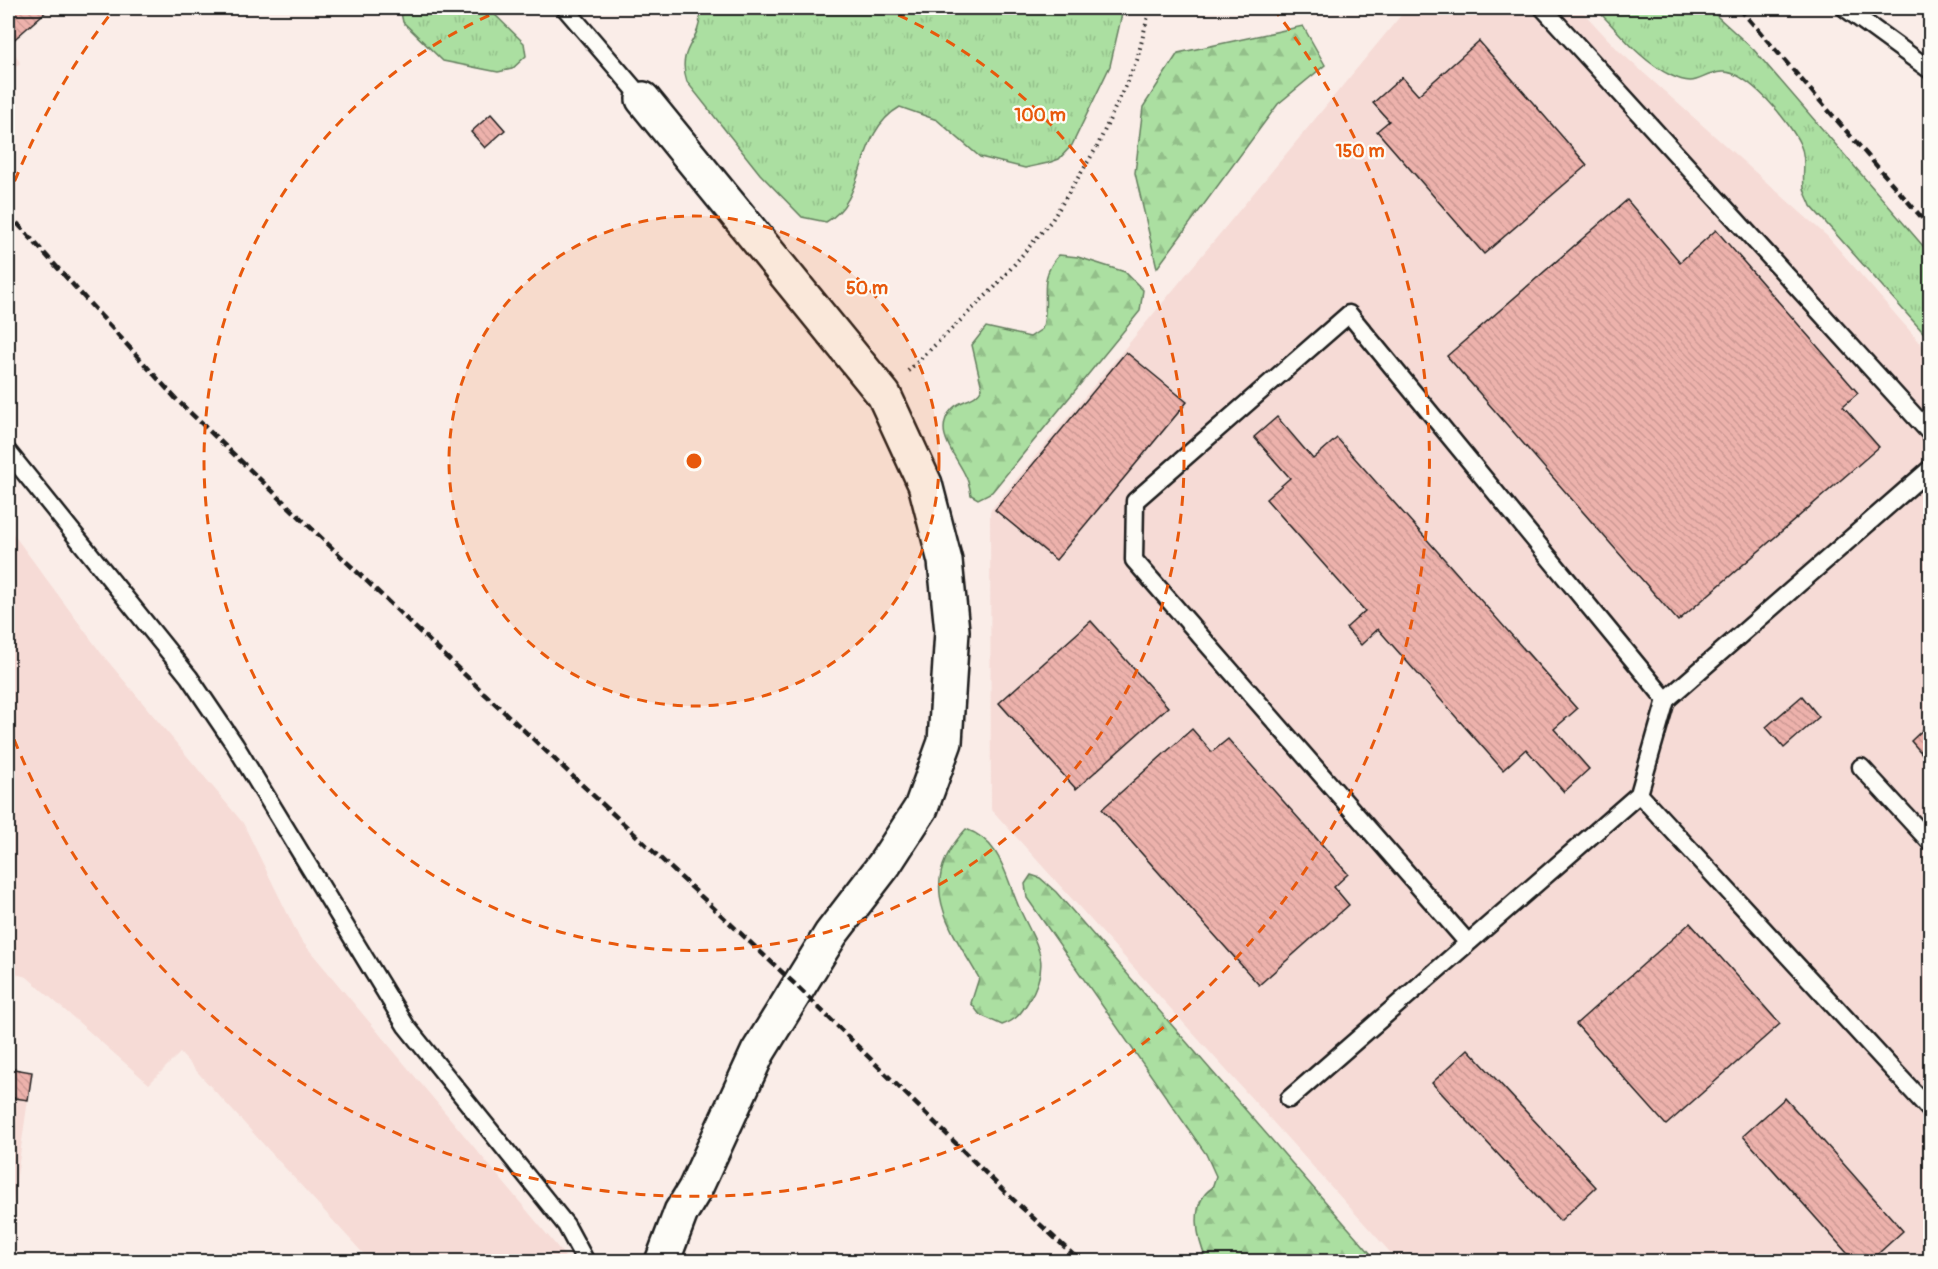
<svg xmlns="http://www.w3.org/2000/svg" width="1938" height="1269" viewBox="0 0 1938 1269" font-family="Pangolin,sans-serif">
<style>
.built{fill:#f6dbd6}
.grass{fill:url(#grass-tufts);stroke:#647e5e;stroke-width:1.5}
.forest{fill:url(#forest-firs);stroke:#647e5e;stroke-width:1.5}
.building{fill:url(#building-back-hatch);stroke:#1c1c1c;stroke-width:1.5}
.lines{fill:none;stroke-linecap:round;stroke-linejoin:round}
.service-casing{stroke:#1c1c1c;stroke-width:21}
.minor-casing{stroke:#1c1c1c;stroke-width:38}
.path{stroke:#1c1c1c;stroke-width:4;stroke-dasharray:1.5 4.5;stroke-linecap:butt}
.service{stroke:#fdfcf7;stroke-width:16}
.minor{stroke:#fdfcf7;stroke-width:33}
.rail{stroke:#1c1c1c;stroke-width:4.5;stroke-dasharray:9 4.5;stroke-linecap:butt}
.ring{fill:none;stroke:#e8590c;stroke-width:3;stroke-dasharray:10 8}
.centre{fill:#e8590c;stroke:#fdfcf7;stroke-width:3}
.ring-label{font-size:18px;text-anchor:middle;font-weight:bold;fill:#e8590c;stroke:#fdfcf7;stroke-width:4.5;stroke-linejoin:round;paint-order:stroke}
</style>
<defs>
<pattern id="grass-tufts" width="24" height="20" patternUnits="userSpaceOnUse" patternTransform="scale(1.5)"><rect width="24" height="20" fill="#abdfa1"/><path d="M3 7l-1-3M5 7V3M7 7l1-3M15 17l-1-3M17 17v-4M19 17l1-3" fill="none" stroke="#93bf8a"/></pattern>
<pattern id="forest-firs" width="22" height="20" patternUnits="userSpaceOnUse" patternTransform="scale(1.5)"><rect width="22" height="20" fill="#abdfa1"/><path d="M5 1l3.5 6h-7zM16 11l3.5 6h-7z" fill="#93bf8a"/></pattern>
<pattern id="building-back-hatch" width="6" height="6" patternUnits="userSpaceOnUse" patternTransform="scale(1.5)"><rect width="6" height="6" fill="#edb2ac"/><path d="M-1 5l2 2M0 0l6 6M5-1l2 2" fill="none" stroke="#cb9893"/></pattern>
</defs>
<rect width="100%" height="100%" fill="#faede8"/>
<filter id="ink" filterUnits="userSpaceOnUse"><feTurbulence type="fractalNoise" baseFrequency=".0167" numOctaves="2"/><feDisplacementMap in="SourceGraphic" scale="12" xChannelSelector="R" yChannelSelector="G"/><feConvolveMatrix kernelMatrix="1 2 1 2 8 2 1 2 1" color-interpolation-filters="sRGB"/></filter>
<g filter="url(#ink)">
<path class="built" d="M8,8h42l-40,36 10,19 -12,11z
M1407,8h172l40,43 209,186 102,117v907h-532l-407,-452 -1,-298z
M8,527l93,126 142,170 57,116 265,317 -6,5h-189l-190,-208 -31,31 -122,-107 -19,-5z
M8,1069l24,3 -24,166z"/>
<path class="grass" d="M400,8h88l36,35 2,13 -14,13 -14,3 -55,-11 -40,-39z
M694,8h428v6l-12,52 -38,79 -13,14 -11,4 -23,5 -45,-11 -43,-37 -37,-13c-46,26 -32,92 -74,115l-24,-5 -42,-43 -73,-92c-11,-34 13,-40 13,-66z
M1595,8h113l46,42 176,204v86l-119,-134c-2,-6 -6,-12 -7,-18 -2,-16 3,-29 -4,-44 -10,-22 -53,-74 -78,-72 -24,2 -23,17 -52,3 -30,-14 -52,-45 -75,-67z"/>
<path class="forest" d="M1303,26l22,39 -47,39 -121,164 -22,-95 8,-66 35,-54z
M1059,255l19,2 47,15 18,18 -3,21 -148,181 -14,7 -7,-4c-1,-6 -2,-13 -5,-18 -9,-21 -35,-45 -14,-68 9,-10 24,-8 30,-21l-10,-43 14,-18 44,10 12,-8c10,-29 -7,-48 17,-74z
M966,829c33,12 38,41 50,71 16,42 40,57 12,102 -8,13 -12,18 -26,23l-22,-10 -9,-12 8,-25c-31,-54 -64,-94 -13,-149z
M1031,875l9,3 16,14 321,369h-170c-10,-22 -18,-58 5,-73l4,-12 -10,-22 -179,-256 -2,-14z"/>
<path class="building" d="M8,8h42l-41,36z
M1479,41l108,124 -103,89 -107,-123 12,-10 -16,-18 29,-26 16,18z
M491,114l14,16 -20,18 -14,-16z
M1627,200l53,62 36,-32 142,163 -15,13 36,41 -201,174 -231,-265z
M1126,352l61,50 -131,158 -61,-50z
M1277,417l36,42 24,-21 240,271 -23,20 35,40 -25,23 -38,-43 -23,21 -125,-141 -17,16 -15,-17 19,-17 -99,-112 24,-21 -36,-41z
M1091,621l77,86 -92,82 -77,-86z
M1802,696l17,21 -35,31 -18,-21z
M1930,723v40l-19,-22z
M1192,729l20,23 16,-13 120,135 -14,13 15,18 -90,80 -157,-176z
M1690,923l90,101 -114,101 -90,-101z
M1468,1049l128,138 -36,34 -128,-138z
M8,1068l24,4 -4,28 -20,-3z
M1785,1098l118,133 -34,31h-14l-112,-126z"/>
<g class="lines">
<g class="service-casing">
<path id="service" d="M565,8l78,91
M1543,8l387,425
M1845,8l85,62
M8,452l181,225 46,68 171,281 160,199 20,37
M1666,700l264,-231
M1861,767l69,75
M1639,794l291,316
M1289,1099l350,-305 27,-94 -317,-386 -214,187 -1,59 334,383"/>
</g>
<g class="minor-casing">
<path id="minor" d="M643,99l241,296 41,89 20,77 7,70 -7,111 -24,66 -37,57 -53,69 -73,118 -63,137 -14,23 -19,50"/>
</g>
<path class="path" d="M908,371l87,-84 57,-67 45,-73 40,-87 13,-52"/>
<use href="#service" class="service"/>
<use href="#minor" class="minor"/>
<path class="rail" d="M1739,8l191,219
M8,213l169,187 308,294 313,293 207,205 76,70"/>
</g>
</g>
<circle cx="694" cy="461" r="245" fill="#e8590c" fill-opacity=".12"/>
<g class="ring">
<circle cx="694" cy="461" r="245"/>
<path d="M882 8A490 490 0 1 1 506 8"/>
<path d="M8 198A735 735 0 0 1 115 8M1273 8A735 735 0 1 1 8 724"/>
</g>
<circle cx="694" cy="461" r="9" class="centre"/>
<g class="ring-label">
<text x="1040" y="121">100 m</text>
<text x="1360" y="157">150 m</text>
<text x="867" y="294">50 m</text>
</g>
<rect width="1938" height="1269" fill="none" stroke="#fdfcf7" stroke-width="30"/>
<rect x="15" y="15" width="1908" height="1239" fill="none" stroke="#1c1c1c" stroke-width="2" filter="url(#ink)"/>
</svg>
